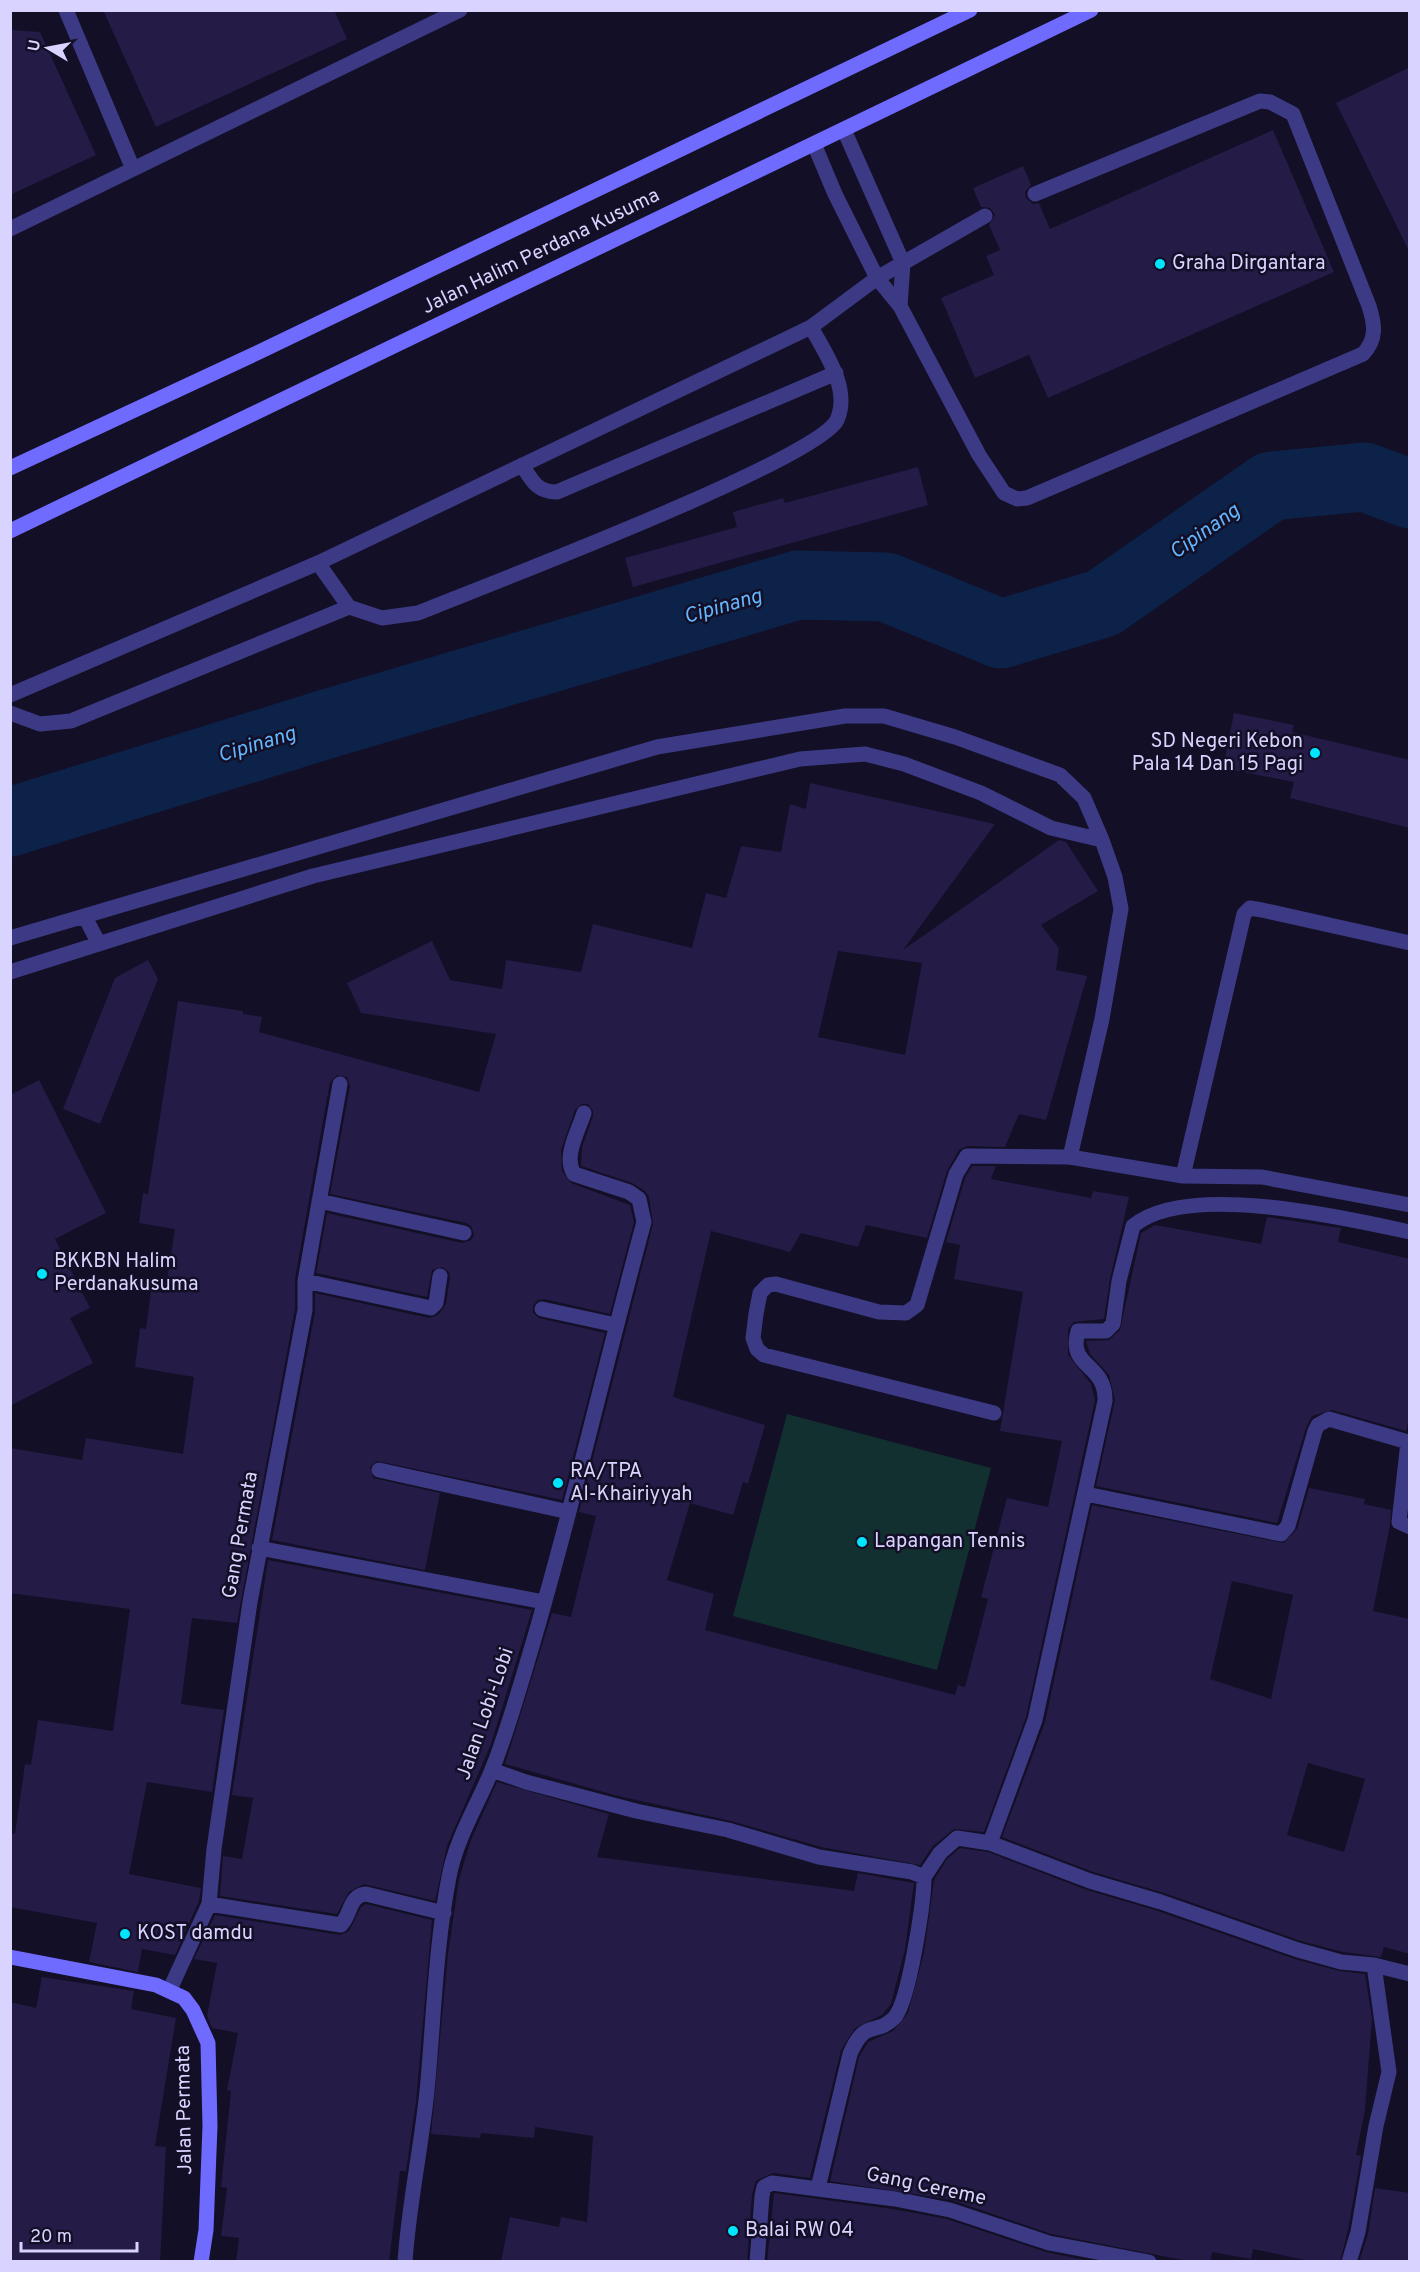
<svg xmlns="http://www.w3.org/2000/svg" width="1420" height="2272" viewBox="0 0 1420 2272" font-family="Overpass,sans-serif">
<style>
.green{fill:#12302f}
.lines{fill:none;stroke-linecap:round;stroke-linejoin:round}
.river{stroke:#0c2248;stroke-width:69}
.building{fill:#241b47;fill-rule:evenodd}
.lane{stroke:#3d3a85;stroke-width:15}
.street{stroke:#3d3a85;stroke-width:15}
.secondary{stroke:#6f6bff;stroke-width:15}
.poi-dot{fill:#00e5ff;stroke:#130f26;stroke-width:2}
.labels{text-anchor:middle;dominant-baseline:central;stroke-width:5;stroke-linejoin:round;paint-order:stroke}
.street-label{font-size:20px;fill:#d9d4ff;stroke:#130f26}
.poi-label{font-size:20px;fill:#d9d4ff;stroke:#130f26;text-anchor:start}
.water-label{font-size:21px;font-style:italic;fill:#62b6ff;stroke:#130f26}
</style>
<rect width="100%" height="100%" fill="#130f26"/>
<path class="green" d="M787,1414l204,54 -54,202 -204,-54z"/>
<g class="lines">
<path class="river" d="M10,822l320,-99 468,-138 88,2 115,47 102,-31 168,-117 94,-9 45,17"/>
</g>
<path class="building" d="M103,10h231l13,29 -191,88z
M10,30l30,2 56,123 -86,40z
M1410,67v186l-74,-150z
M1273,130l61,142 -286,126 -19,-43 -54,23 -34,-80 53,-23 -8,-19 14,-6 -11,-25 6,-10 -5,-7 -9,-1 -8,-19 50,-22 8,19 -6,7 1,6 7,6 6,-1 11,26z
M918,467l10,38 -295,82 -8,-29 112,-31 -4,-15 50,-14 2,5z
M1234,713l60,12 -2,7 118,28v68l-120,-30 4,-16 -71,-14z
M810,783l185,41 -92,126 156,-110 7,2 32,49 -57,34 18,23 -3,22 31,6 -41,144 -27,-6 -14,33 -38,-1 -8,4 -12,21 -20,67 -61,-13 -8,22 -57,-14 -11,19 -79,-21 -38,166 92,28 -17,59 -5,-2 -10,33 -43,-12 -23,77 47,14 -9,36 250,65 3,-10 7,2 23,-88 -7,-2 26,-99 41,9 14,-66 -62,-10 23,-139 -69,-13 6,-34 -14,-3 19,-64 7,-12h24l-5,13 100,19 2,-7 36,6 -19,82 -6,40 -30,3 -6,7v26l23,29 4,16 -69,317 -42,115 -30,-3 -21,17 -13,19 -99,-18 -90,-26 -117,-26 -109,-31 47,-151 19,4 25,-101 -17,-4 74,-288 -4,-27 -4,-6 -13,-8 -51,-17 1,-19 11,-31v-5l-5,-7h-6l-7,6 -14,40 1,21 9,12 59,22 4,17 -24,92 -66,-15 -6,1 -5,6v7l6,5 66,15 -43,167 -185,-39 -7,6 3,11 67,15 -15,77 -153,-30 43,-228v-19l114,25 9,-3 8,-11 4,-27 -1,-5 -7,-5 -10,3 -5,27 -111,-24 11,-60 135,30 9,-3 3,-5 -3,-9 -5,-3 -136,-29 20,-108 -3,-9 -10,-2 -7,7 -35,197v30l-58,314 -45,-5 -11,86 43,6 -12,82 -65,-10 -18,92 72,14 -2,13 -24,54 -33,-6 -4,23 -49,-10 8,-39 -87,-16v-74l5,1 10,-70 6,1 7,-45 75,11 17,-122 -120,-16v-145l72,12 4,-22 97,16 11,-77 -59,-10 5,-39 6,1 5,-38 14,2 10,-64 -36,-6 4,-30 5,1 30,-193 65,10v3l19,3 -3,15 220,60 17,-58 -135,-21 -14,-30 85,-42 18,39 52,9 4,-29 75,12 12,-48 99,24 14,-55 20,5 15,-52 40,6 9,-48 16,5zM838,951l84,12 -17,92 -87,-18z
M148,960l10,19 -58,145 -37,-15 52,-131z
M39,1080l67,133 -51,26 35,69 -20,10 23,45 -83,43v-311z
M1267,1217l74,11 -3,14 72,17v157l-4,15 -74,-21 -20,6 -6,12 -29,95 -181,-37 19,-86 -6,-25 -19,-21 -4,-13 23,-1 11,-10 21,-97 14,-8 106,19z
M1309,1488l56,11 -1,5 27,6 -1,15 -17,86 37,8v335l-26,-7 -3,10 -38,-5 -42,-11 -137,-48 -71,-21 -91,-35 43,-115 47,-217 192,38 13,-14zM1232,1581l61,14 -22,104 -61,-20zM1308,1763l57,16 -21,73 -57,-17z
M268,1560l264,50 -41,134 -44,102 -12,55 -71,-17 -15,8 -12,22 -117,-18 3,-40 19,3 11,-61 -21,-3z
M497,1782l112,32 -12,43 257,34 4,-18 56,10 -9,66 -14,55 -9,11 -27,13 -14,22 -31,128 -37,-5 -17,8 -4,14 -5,67h-246l9,-45 49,10 2,-10 26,5 6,-86 -58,-9 -1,11 -53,-5 -1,5 -49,-4 17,-180 11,-75 12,-39z
M960,1848l28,4 99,38 71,21 137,48 44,12 26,3 7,44 -7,92 -9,45 5,1 -13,74 -8,32h-26l-61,-13 -2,10 -39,-7 -2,10h-17l-142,-28 -99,-34 -122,-19 29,-124 9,-15 25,-11 15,-18 16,-60 10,-73 13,-21z
M366,1904l66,16 -16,182 -10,69h-6l-11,91h-153l3,-24 -18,-2 6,-48 -6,-1 10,-96 -4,-1 11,-57 -26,-5 -5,-12 10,-53 -23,-4 21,-44 125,20 9,-4 12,-24z
M42,1977l92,14 -3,18 45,9 -21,128 11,1 -6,115h-150v-260l26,6z
M1375,2188l35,5v69h-51l9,-28z
M774,2193l119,16 54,10 99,33 48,10h-327z"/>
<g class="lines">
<path class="lane" d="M66,10l67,159
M844,130l59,133 -3,43
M814,144l21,50 42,84 23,28 79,149 25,38 13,6 10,-1 336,-144c14,-15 12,-29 6,-48l-76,-192 -23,-12 -10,-1 -225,93
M10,229l450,-219
M522,465c10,16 15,27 35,27l279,-119
M318,563l31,44 33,11 36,-5c61,-25 400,-153 419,-193 14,-31 -12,-67 -26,-93
M10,695l308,-132 493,-236 66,-49 108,-62
M10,713l30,11 31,-3 278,-114
M1183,1176l61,-262 6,-6 12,2 148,33
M994,1413l-230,-58 -7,-6 -4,-11 3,-24 4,-21 8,-8 8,-1 103,28 27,1 11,-8 39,-131 11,-18 103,1 113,19 79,1 148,28"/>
<path class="street" d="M85,917l14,27
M10,938l647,-191 188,-31h39l71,21 105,38 24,23 18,42 13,37 6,32 -19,110 -32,138
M10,972l303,-96 487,-117 65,-5 39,10 77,29 70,35 51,12
M319,1201l145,32
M305,1281l126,27 5,-5 4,-27
M542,1309l74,16
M379,1470l190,42
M1086,1494l195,40 7,-8 27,-95 3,-6 11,-6 79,23 -9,80 11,5
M259,1548l285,54
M492,1770l34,12 110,29 92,19 91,27 93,15 12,5 16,-24 17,-15 33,5 100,38 71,21 137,48 43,12 33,3 36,9
M990,1843l45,-123 70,-319c1,-39 -38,-32 -27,-70h28l7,-7 6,-43 14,-55c54,-45 212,-8 277,6
M209,1904l132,21c10,-10 8,-30 25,-31l78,19
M170,1989l39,-85 5,-55 36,-247 55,-292v-29l35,-197
M818,2188l32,-134c16,-37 25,-17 44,-36 15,-15 30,-117 30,-141
M405,2262c4,-62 18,-121 23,-182 6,-68 8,-136 21,-203 7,-38 28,-71 42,-105 9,-21 16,-44 23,-66 50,-160 86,-323 130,-484l-5,-23 -10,-7 -55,-18c-11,-17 4,-42 10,-61
M757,2262l5,-66 2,-9 8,-4 123,16 55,11 99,33 100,19
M1349,2262l9,-30 18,-106 13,-54 -15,-107"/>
<path class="secondary" d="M10,468l249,-116 711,-342
M10,531l1081,-521
M10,1957l146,28 28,13 9,12 15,33 2,83 -4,104 -5,32"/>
</g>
<g class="poi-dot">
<circle cx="1160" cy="264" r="6"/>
<circle cx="1315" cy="753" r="6"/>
<circle cx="42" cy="1274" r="6"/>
<circle cx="558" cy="1483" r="6"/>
<circle cx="862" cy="1542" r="6"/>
<circle cx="125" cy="1934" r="6"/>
<circle cx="733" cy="2231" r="6"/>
</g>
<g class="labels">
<g class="street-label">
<text transform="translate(541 252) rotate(-26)">Jalan Halim Perdana Kusuma</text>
<text transform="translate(241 1535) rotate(-80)">Gang Permata</text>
<text transform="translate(486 1714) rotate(-71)">Jalan Lobi-Lobi</text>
<text transform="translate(185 2110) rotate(-91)">Jalan Permata</text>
<text transform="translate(926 2187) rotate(12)">Gang Cereme</text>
</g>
<g class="poi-label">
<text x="1172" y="264">Graha Dirgantara</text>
<text x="1303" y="742" text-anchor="end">SD Negeri Kebon<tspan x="1303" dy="23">Pala 14 Dan 15 Pagi</tspan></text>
<text x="54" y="1262">BKKBN Halim<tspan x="54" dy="23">Perdanakusuma</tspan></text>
<text x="570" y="1472">RA/TPA<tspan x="570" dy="23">Al-Khairiyyah</tspan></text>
<text x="874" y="1542">Lapangan Tennis</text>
<text x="137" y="1934">KOST damdu</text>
<text x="745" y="2231">Balai RW 04</text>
</g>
<g class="water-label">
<text transform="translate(1205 532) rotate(-35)">Cipinang</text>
<text transform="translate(723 607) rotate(-16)">Cipinang</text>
<text transform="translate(257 745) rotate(-17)">Cipinang</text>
</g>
</g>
<rect width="1420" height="2272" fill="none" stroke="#d9d4ff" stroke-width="24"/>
<g transform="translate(48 48) rotate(280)" stroke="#130f26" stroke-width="4.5" paint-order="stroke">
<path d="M0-4.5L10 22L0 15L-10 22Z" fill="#d9d4ff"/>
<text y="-9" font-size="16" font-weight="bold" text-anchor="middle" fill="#d9d4ff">U</text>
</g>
<path d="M21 2242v9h116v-9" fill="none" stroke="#d9d4ff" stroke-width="3"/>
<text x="30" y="2242" font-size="18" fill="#d9d4ff" stroke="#130f26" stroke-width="4.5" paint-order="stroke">20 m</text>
</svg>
